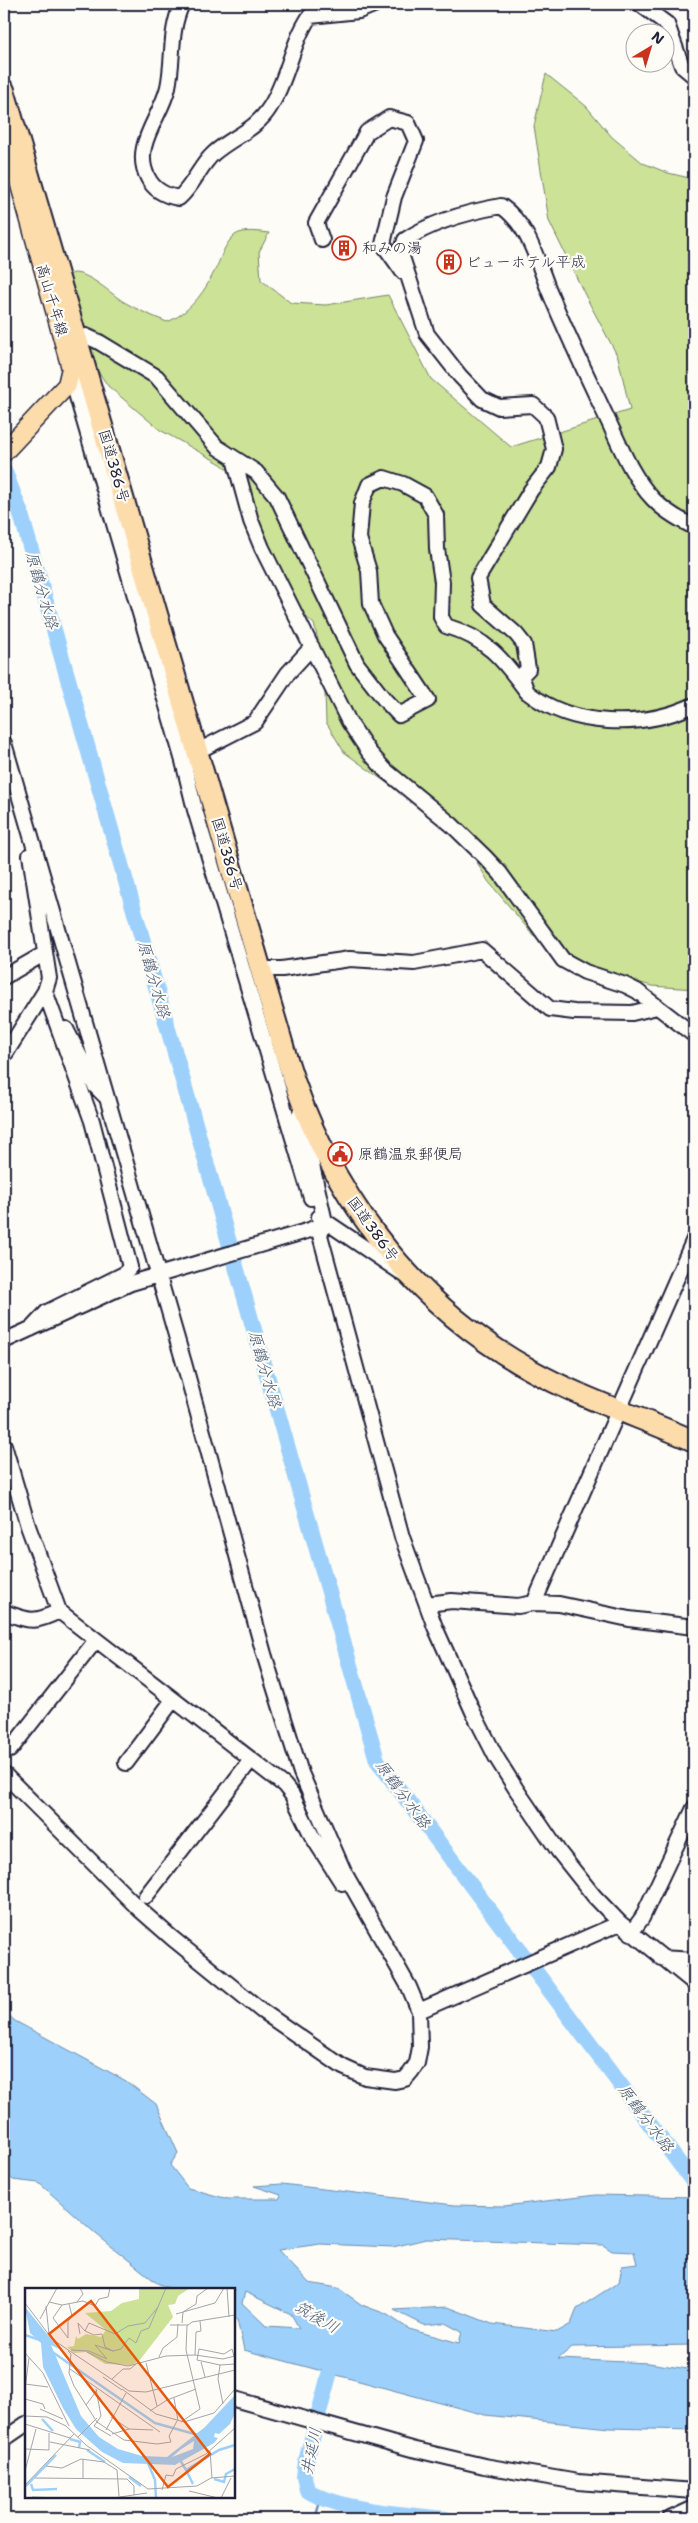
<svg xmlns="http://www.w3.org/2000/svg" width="698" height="2523" viewBox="0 0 698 2523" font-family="'Shantell Sans','Klee One',sans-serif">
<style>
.green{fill:#cbe297;stroke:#768269}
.water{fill:#9dd1fb;stroke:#6c8bae;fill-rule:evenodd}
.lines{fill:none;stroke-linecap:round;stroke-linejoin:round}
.stream{stroke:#6c8bae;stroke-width:2.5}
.river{stroke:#9dd1fb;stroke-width:16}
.minor-casing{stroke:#22223b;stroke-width:18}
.major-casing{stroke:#22223b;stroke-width:21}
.highway-casing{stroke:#22223b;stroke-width:24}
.minor{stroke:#fdfcf7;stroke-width:14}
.major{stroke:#fddcac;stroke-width:18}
.highway{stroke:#fddcac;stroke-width:20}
.labels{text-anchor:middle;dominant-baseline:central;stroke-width:4.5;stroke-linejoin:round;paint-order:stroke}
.poi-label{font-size:15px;fill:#22223b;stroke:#fdfcf7;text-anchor:start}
.street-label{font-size:15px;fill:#22223b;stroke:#fdfcf7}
.water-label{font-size:16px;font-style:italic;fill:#475775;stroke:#fdfcf7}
.inset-river{fill:none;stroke:#9dd1fb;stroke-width:2.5}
.inset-road{fill:none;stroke:#a5a5ac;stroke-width:1}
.view{fill:#e8590c;fill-opacity:0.15;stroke:#e8590c;stroke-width:2.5}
.inset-edge{fill:none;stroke:#22223b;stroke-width:2.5}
</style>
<rect width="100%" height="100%" fill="#fdfcf7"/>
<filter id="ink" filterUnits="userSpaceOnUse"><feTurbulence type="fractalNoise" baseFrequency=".02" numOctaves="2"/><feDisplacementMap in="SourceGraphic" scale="10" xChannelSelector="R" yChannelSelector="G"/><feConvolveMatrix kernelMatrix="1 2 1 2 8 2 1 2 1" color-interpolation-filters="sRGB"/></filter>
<g filter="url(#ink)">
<path class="green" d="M546,74l40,32 26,31 31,26 25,10 26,6v810l-42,-3 -48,-13 -71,-38 -45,-54 -17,-29 -21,-23 -106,-77 -18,-30 -2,-58 -10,-40 -9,-8 -26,-45 -44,-95 -14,-12 -61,-34 -52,-44 -28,-41 -17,-67c3,-1 7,-4 11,-5 16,0 37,21 50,29 14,8 28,14 43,20 21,-8 37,-29 47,-50 7,-12 9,-27 21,-37 9,-6 24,-3 34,-2l-10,19 2,28 30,23 35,2 62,-10 43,84 80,68 119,-37 -12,-53 -33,-62 -36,-74 -15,-95z"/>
<path class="water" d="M4,2011l11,10 111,60 30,23 22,49 -8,12 18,23 40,11h51l2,-4 -27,-9 28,-2 172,21 50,1 92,-11 98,2v148l-122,2 -14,12 91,4 45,7v60l-85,-2 -124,-13 -241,-65 -7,-30 -3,-2v-29h-63l-14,-6 -61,-49 -57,-51 -26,-3 -9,-9zM426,2239l177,6 9,6 22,1 3,12 -15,2 -3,16 -42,27 -6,15 -14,8 -65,-8 -44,-17 -54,3 30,15 21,-2 17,9 -3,11 -50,-14 -23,-15 -24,-9 -24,-17 -29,-5 -31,-33 42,-6 73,3zM245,2292l46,22 8,14 -33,-2 -24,-23z"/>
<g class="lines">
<path class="stream" d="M315,2519l6,-21"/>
<path class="river" d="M4,470l16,41 357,1249 317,423
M335,2353l-29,108 -2,16 3,13c33,21 99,25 139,29"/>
<g class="minor-casing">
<path id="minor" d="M182,4c-13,27 -8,55 -14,83 -7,31 -37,59 -20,91 6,12 18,18 31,20 15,-13 21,-33 35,-45 20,-17 42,-23 56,-46 18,-28 21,-63 40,-91l49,-5 17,-7
M640,4l27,20 15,42 12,10
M322,240l-6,-17 51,-91 22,-14 19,5 8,18 -22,56 -11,47 20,28
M76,338l10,-2 13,6 58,35 60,70 39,25 21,25 80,167 27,35 15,16 29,-15 -43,-65 -14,-31 -2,-33 -10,-33 3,-35 7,-18 15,-7 19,6 22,12 11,19 1,34 5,33 -1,35 5,9c40,12 57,33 81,66l-6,-16 7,-7 -4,-25 -8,-10 -33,-29 -5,-27 53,-88 18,-23 5,-18 -8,-32 -13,-12 -34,2 -17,-8 -22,-23 -33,-42 -26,-80 4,-14c28,-19 63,-28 96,-34 29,20 36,56 49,87 17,41 36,81 55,121 14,29 26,62 48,85 11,12 27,21 41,28
M71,376l112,385 12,49 116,388
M234,459l17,62 11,27 87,174 20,30 16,18 67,55 33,32 15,16 63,87 22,12 40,13 12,6 57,44
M527,692c46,36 115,37 167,13
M4,743l180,620 80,291 37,119 43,99 65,115 10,24 1,36 -3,16 -6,9 -6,7 -10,2 -30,-4 -22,-10 -81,-56 -90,-73 -33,-29 -135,-135
M198,751l57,-29 33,-49 24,-26
M260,969h22l68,-10 64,4 68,-13 68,59 24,3 58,1 25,-6
M4,977l38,-22 4,3
M66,1029l29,57 10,10
M4,1056l41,-65 4,-13 -19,-123
M300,1113l25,109 -5,13 82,302 33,90 39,87 22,43 20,32 43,63 35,44 26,27 74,60
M319,1217l86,58
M31,1329l16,-17 77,-38 6,-7 -38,-146 -47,-130
M4,1341l127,-58 179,-53 15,-8
M4,1445l24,81 31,85 225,174 8,10 20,41 30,47
M534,1603l160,-364
M427,1604l25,-3 66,5 16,-3 25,1 70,15 65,8
M4,1612c25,9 30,12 55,-1
M10,1750l86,-110
M126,1763l47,-63
M146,1896l105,-136
M631,1933l11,-15 52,-110
M661,1958l33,2
M419,2011l201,-88
M234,2399l178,50 72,17 94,16 116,9
M4,2439l22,-15
M670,2519l24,-11"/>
</g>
<g class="major-casing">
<path id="major" d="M4,452l63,-67 4,-17 -56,-201 -2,-36"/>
</g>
<g class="highway-casing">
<path id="highway" d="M4,90l282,966c40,132 123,247 245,314 52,29 109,47 163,71"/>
</g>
<use href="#minor" class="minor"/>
<use href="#major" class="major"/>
<use href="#highway" class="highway"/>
</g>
</g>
<defs>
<g id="building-ring" transform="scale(1.25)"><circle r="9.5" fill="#fdfcf7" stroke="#c8321e" stroke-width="1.5"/><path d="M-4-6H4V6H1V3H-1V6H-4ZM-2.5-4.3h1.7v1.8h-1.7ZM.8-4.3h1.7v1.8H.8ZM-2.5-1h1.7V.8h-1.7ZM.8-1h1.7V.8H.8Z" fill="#c8321e"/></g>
<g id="civic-ring" transform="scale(1.25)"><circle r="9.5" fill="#fdfcf7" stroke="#c8321e" stroke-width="1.5"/><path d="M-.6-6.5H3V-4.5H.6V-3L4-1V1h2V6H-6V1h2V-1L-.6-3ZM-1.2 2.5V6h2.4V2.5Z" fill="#c8321e"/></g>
</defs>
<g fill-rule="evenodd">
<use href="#building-ring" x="344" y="248"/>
<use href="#building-ring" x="449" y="262"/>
<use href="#civic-ring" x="340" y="1154"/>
</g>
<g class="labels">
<g class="poi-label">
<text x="362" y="248">和みの湯</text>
<text x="466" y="262">ビューホテル平成</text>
<text x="358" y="1154">原鶴温泉郵便局</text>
</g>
<g class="street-label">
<text transform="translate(52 300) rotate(73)">高山千年線</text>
<text transform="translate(114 466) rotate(74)">国道386号</text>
<text transform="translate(227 854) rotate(74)">国道386号</text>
<text transform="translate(373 1229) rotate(54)">国道386号</text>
</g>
<g class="water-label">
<text transform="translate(42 590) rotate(74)">原鶴分水路</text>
<text transform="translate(154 979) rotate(74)">原鶴分水路</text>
<text transform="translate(265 1369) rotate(74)">原鶴分水路</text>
<text transform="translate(403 1794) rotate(54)">原鶴分水路</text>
<text transform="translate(646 2118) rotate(53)">原鶴分水路</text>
<text transform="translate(317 2317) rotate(30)">筑後川</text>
<text transform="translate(311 2451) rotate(-79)">井延川</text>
</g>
</g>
<g transform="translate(25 2288)">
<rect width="210" height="210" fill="#fdfcf7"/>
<path d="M114,0h51l-12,8 -3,8 -7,1 5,12 -34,44 -8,4 -26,-1 -19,-12 -12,1 -7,-6 7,-1 2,-10 2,3 8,-5 15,3 5,-7 -21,-17 26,-2 11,-8 17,-4z" fill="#cbe297"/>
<path d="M0,19l34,42 -8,-4 30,71 18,21 19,12 24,7 25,1 38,-30 30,-32v18l-5,11 -11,10 -4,-1 -1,4 4,1 -4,5 -39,22 -52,-2 -21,-11 -26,-23 -13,-21 -20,-41 -2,-24 -11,-10zM169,153l-1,8 -21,8 8,-7z" fill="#9dd1fb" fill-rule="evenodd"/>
<path class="inset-river" d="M0,47l18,6M26,63l104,72 43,12M17,131l11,12M45,151l10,3 -1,6M62,162l18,12M155,172l6,10 33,-20 16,-5M123,175l7,17 1,18M161,182l7,14M104,189l12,9M189,191l10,3 2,-8 9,-5M6,196l2,6 24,-1M1,198l30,-31"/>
<path class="inset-road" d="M202,0l2,29M24,14l13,3 21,-4 12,5 4,-7 9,-2 2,-9M52,14l6,-8 -3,-6M0,15l27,36 77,52 17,1 89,-22M37,17l-9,13 15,20v-17l4,-5 -3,-12M21,18l3,28M151,26l39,-11 9,-15M15,31l17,-31M157,35l1,-11 13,-8 1,-8 11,-8M145,37h18M55,46l-2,-11 7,8M46,62l18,1 18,8 -12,-14 18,6 -8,-4 -3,-13 -8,1 -9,-4 4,-8 26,11 13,-8 17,-3 13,-16M43,63l3,3 -2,19 5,13 23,36 4,-6M88,63l8,-2 8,-11 7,5 5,-12 8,-3 17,-40M62,64l20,10 21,4 38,-10 29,-1 28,4 12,-3M0,65l18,20 26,53M170,67l1,-23 5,-1 -1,-10M134,69l4,-9 14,-11 1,-13M176,74l4,15M121,75l11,43M195,77l-23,-5 2,-11 25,5 8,-5 2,7M195,77l-2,14 5,25M195,77l15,-1M45,81l90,63M78,89l19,13M87,91l11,-10h7l6,-5M0,96l23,3M0,101l4,-31M71,101l5,27M97,101l34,25 28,8 30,-9 21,-24M149,110l4,23M0,111l18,5 2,5M61,117l11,-15M15,121l23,10M125,123l17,-11 29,-11M0,128l22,1 19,9 20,19 62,44M86,129l18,12M72,134l27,18 33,4 14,-2 -2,-6 8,-15M72,134l-3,4 17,10M156,134l19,-13 -14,-59 1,-24 5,-4 43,-7M0,136l45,14M81,142l20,-37M87,146l17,-5 24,1M53,149l19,-19M25,154l40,8M0,161l24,1v-17M185,163l2,27M58,171v20M21,178l16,2 19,-9 23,3 13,8 2,26M0,183l11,-42M10,190l92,1 7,7v9M0,197l49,-51M123,201l49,-3 14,-8 24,-2M137,202l4,-15 7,1 3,-7 30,-15 29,-26M164,203l29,7M7,209l27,1M88,210l34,-5M196,210l10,-20"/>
<path class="view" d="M66,13l119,153 -42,33 -119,-153z"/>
<rect width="210" height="210" class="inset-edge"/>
</g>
<rect width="698" height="2523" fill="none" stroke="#fdfcf7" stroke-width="20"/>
<rect x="10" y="10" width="678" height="2503" fill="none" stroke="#22223b" stroke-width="2" filter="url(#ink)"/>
<g transform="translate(650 48) rotate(38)"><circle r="24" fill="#fdfcf7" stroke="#a5a5ac"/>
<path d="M0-4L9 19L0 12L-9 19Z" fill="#c8321e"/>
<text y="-8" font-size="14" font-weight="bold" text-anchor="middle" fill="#22223b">N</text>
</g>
</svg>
